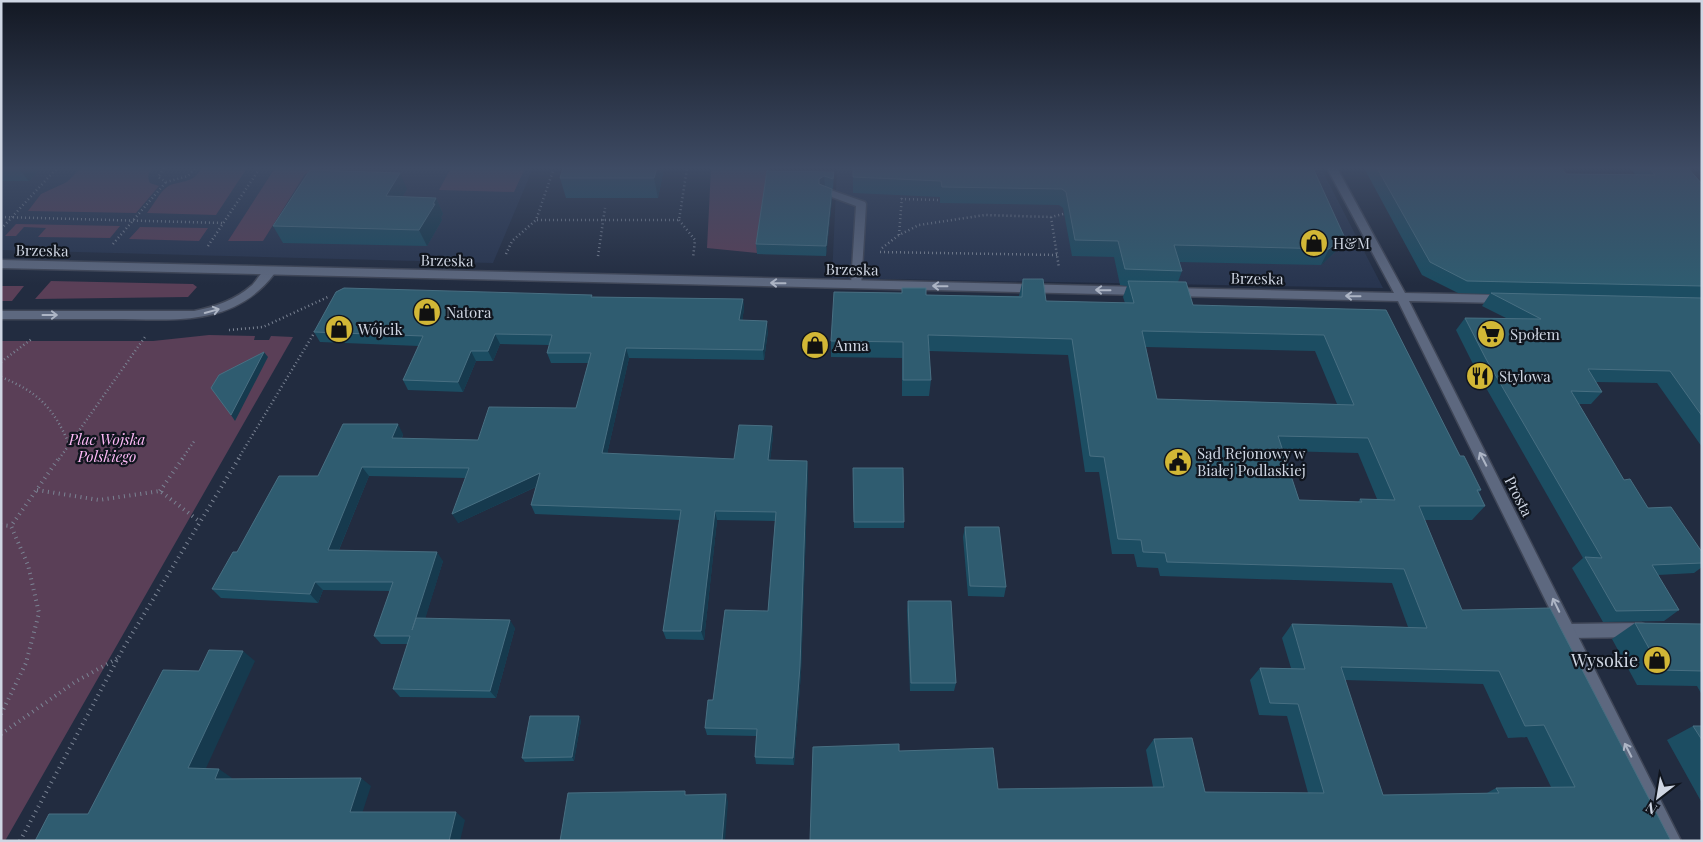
<svg xmlns="http://www.w3.org/2000/svg" width="1703" height="842" viewBox="0 0 1703 842" font-family="'Playfair Display',serif">
<style>
.built{fill:#28354f}
.green{fill:#5a3f57}
.lines{fill:none;stroke-linecap:round;stroke-linejoin:round}
.service-casing{stroke:#3f4657;stroke-width:3}
.minor-casing{stroke:#3f4657;stroke-width:3}
.path-far1{stroke:#7b8494;stroke-width:2.5;stroke-dasharray:1 3;stroke-linecap:butt}
.path{stroke:#7b8494;stroke-width:4;stroke-dasharray:1 4.5;stroke-linecap:butt}
.service{fill:#5d687f;fill-rule:evenodd}
.minor{fill:#5d687f;fill-rule:evenodd}
.wall{fill:#1c4d62;fill-rule:evenodd}
.shaded-wall{fill:#163a4e}
.building{fill:#2f5c70;stroke:#486f82;fill-rule:evenodd}
.oneway{stroke:#adb5c5}
.labels{text-anchor:middle;dominant-baseline:central;stroke-width:4.5;stroke-linejoin:round;paint-order:stroke}
.poi-label{font-size:15px;fill:#cfd6e3;stroke:#10151e;text-anchor:start}
.street-label{font-size:15px;fill:#cfd6e3;stroke:#10151e}
.park-label{font-size:15px;font-style:italic;fill:#fdb9f6;stroke:#10151e}
.near-poi-label{font-size:18px;fill:#cfd6e3;stroke:#10151e;text-anchor:end}
</style>
<rect width="100%" height="100%" fill="#222c40"/>
<path class="built" d="M1,168h532l-40,95 -492,-13z
M837,168h484l62,120 -551,-10z"/>
<path class="green" d="M81,168h72c-5,5 -6,8 -3,15l9,3 -23,27 -108,-2 13,-17 26,-12z
M201,168h46l-31,47 -69,-2c6,-7 12,-20 20,-26 10,-7 27,-2 34,-19z
M275,168h45l-15,6 -42,67h-35z
M451,168h74l-11,24 -75,-2z
M711,168h57l-11,85 -50,-5z
M16,224l104,2 -10,12 -72,-1 8,-9 -22,-1 -8,9h-11z
M140,227l67,1h1l-9,13 -70,-2z
M51,281l142,3 4,3 -9,10 -153,2z
M1,286h23l-12,15h-11z
M209,335l46,1 -1,4h15l2,-4 22,1 -288,504h-4v-500h152z"/>
<g class="lines">
<g class="service-casing">
<path id="service" d="M825,188l40,14 1,2 -5,83h-8l-2,-3 5,-78 -35,-13v-4z
M270,267l4,1 1,3 -1,3c-41,54 -102,45 -162,45 -37,0 -74,0 -111,0v-8h193c21,-4 41,-11 57,-25 6,-5 11,-17 19,-19z
M1641,623l5,2 2,5 -2,5 -5,2 -72,1 -5,-2 -2,-5 2,-5 5,-2z"/>
</g>
<g class="minor-casing">
<path id="minor" d="M1327,168h10l68,125 97,2 6,4 -6,4 -93,-2 272,540h-17l-266,-540 -226,-5 -6,-4 6,-4 222,5z
M1,260l1141,27 6,4 -6,4 -1141,-27z"/>
</g>
<path class="path-far1" d="M164,168l-6,9 8,5 22,-6 7,-8
M554,168l-18,52h143l8,-52
M901,199l39,1
M1,217l222,6
M1051,217l8,51
M679,220l16,20 -2,18
M1,229l56,-61
M899,235l3,-39
M113,244l53,-62
M208,246l52,-78
M882,248l17,-13 20,-10 66,-10 66,2 16,-4
M880,252l177,3
M506,254l6,-13 24,-21
M598,256l7,-48
M229,330l34,-3 67,-31
M1,362l32,-24
M1,377c37,15 52,30 68,67
M59,459l86,-122
M182,459l13,-19
M238,459l78,-129"/>
<path class="path" d="M37,490l62,10 61,-9 39,30
M160,491l23,-33
M1,525l10,1
M1,714l25,-51 13,-50 -11,-48 -17,-39 48,-68
M1,734l74,-52 43,-24
M20,841l104,-194 115,-189"/>
<use href="#service" class="service"/>
<use href="#minor" class="minor"/>
</g>
<path class="wall" d="M1,168h40l-12,13h-28z
M664,168l-6,30h-92l-6,-20z
M853,168h460l22,84 -14,13 -142,-3 3,9 -4,11 15,23 193,5 74,146 21,34 -2,2 6,14 -13,14h-47l37,90 209,231h-861l89,-90 99,38 155,-2 -7,-37 8,-11 51,53 103,1 -21,-77 -28,-1 -9,-35 10,-12h31l-9,-30 10,-14 116,3 -16,-44 -232,-7 -2,-8 -21,-1 -3,-13h-22l-13,-82h-14l-17,-117 -139,-4 2,29 -2,16h-27v-38l-71,-1v-16l95,-46 93,1 4,-17 23,22 79,2 -2,-6 4,-11 -7,-1 -6,-28 -42,-1 -9,-48 -4,-3 -119,-2v-6l-87,-4zM1146,347l169,4 22,53 -180,-5zM1283,451l75,2 19,46h-17l-2,3 -59,-2zM1345,680l138,4 25,54 19,-1 24,50 -55,1 -9,5 -104,2z
M1364,168h197l5,6 70,1 -6,-7h58l14,16v263l-45,-64 -61,-1 6,10 -11,12h-12l45,76 24,28 54,44v15l-8,6 -36,2 21,35 -15,11 -61,1 -31,-54 11,-10 -106,-186 -21,-42 9,-12h41l-24,-12 8,-12 -32,-1 -36,-18z
M767,171l67,1 -1,17 -8,-3 7,3v10l-6,57 -69,-2 -1,-10z
M407,189l-5,8 34,1 7,16 -2,3 1,3 -15,26 -144,-3 -10,-17z
M592,295v2l151,2 1,10 -2,11 26,11 -4,29 -135,-2 -22,96 127,5 39,-23 -3,24 37,1 1,10 -7,202 -7,92 -38,-1 -1,-7 1,-21 -49,-1 -2,-7 8,-28 55,-89 7,-90 -58,-1 -13,120 -38,-1 -3,-8 17,-111 -145,-6 -4,-9 5,-18 -78,36 8,-45 -97,-2 -30,74 104,11 -18,57 90,10 -19,70 -96,-1 -7,-8 15,-45h-27l-7,-8 16,-45 -67,-1 -5,13 -97,-5 -9,-9 25,-37 81,-76 85,-42 -1,4 76,2 98,-32 12,-45h-37l-4,-10 2,-8 -49,-1 -7,17h-17l-13,31 -55,-2 -5,-10 16,-34 -99,-4 -6,-10z
M853,468l51,54v6h-50z
M965,527l41,60 -2,10 -36,-1 -5,-59z
M908,601l48,82 -2,8h-44l-3,-81z
M1635,623l67,1v71l-5,-9 -60,-1 -25,-46z
M581,720l-7,41 -49,1 -3,-4z
M1693,726h9v77l-35,-63z"/>
<path class="shaded-wall" d="M18,168h23l-12,13z
M657,168h7l-6,30 -4,-20z
M400,173l7,16 -14,24 -7,-17z
M824,176l1,10 -6,3v-10z
M832,189v10l-6,57v-10z
M436,198l7,16 -2,3 1,3 -15,26 -8,-16z
M1344,236l-9,16 -14,13 8,-16z
M743,299l1,10 -3,21 -2,-10z
M767,321l1,10 -4,29 -1,-10z
M495,334l5,10 -7,17 -5,-10z
M626,348l3,10 -24,105 -3,-10z
M471,351l5,10 -13,31 -5,-10z
M264,352l4,5 -33,64 -4,-6z
M398,424l5,10 -5,13 -6,-9z
M772,426l1,10 -4,33 -1,-9z
M807,461l1,10 -7,202 -7,92 -1,-7z
M362,467l7,9 -34,83 -7,-9z
M540,473l4,10 -86,40 -6,-9z
M715,511l2,9 -13,120 -3,-9z
M437,552l6,9 -24,78 -7,-9z
M315,582l8,8 -5,13 -8,-9z
M510,620l5,8 -19,70 -6,-7z
M243,651l12,10 -53,116 -14,-9z
M579,716l2,4 -7,41 -2,-4z
M219,769l13,9 -4,10 -13,-9z
M361,778l10,8 -11,34 -10,-8z
M726,794l2,8 -3,39h-3z
M456,812l9,8 -5,21h-11z"/>
<path class="building" d="M563,168h94l-3,10h-94z
M853,168h460l31,68 -15,13 -155,-4 8,26 -57,-2 -7,-28 -43,-1 -9,-48 -4,-3 -120,-2 -1,-6 -88,-4z
M1377,168h184l5,6 89,1 -6,-7h39l14,16v102l-235,-5 -37,-19z
M310,170l90,3 -14,23 50,2 -3,6h2l-16,26 -146,-4z
M767,171l67,1 -1,7 -9,-3 -5,3v5l13,5 -6,57 -70,-2z
M1023,279h20l3,22 88,2 -6,-22 58,1 7,23 193,5 74,146h4l17,34h-4l8,16h-66l43,104 88,-2 121,233h-861l3,-94 86,-3v7l94,-3 5,41 166,-2 -10,-48 38,-1 13,54 119,1 -26,-89 -28,-1 -10,-35 45,1 -13,-45 135,4 -23,-59 -237,-7 -2,-9 -22,-1 -2,-12 -23,-1 -14,-82 -14,-1 -18,-117 -144,-4 3,45h-28v-38l-72,-1 3,-49 68,1v-5h24v7l96,2zM1142,331l182,4 30,70 -197,-6zM1278,436l90,2 27,62 -35,-1 2,3 -63,-2zM1341,667l158,4 26,55 19,-1 31,62 -79,1 3,5 -116,2z
M344,288l248,7 -1,2 152,2 -4,21 28,1 -4,29 -137,-2 -24,105 132,6 5,-34 33,1 -4,34 39,1 -7,205 -7,92 -38,-1 2,-28 -52,-1 3,-28h5l12,-90 43,1 8,-99 -61,-1 -14,120h-38l18,-121 -150,-5 9,-32 -88,41 17,-46 -107,-1 -34,83 109,2 -25,78 4,-12 94,2 -20,71 -97,-2 17,-53h-36l19,-54h-78l-5,12 -98,-5 21,-37h4l42,-76h39l25,-52h55l-6,14 86,2 11,-33 87,1 15,-55h-44l5,-18 -57,-1 -7,17h-17l-13,31 -55,-2 20,-44 -109,-4 22,-40z
M1491,293l211,5v118l-32,-45 -82,-2 14,23 -31,-1 53,89 6,-1 18,29 23,-1 31,45v11l-50,2 27,45 -63,1 -31,-54 17,1 -116,-199 -21,-41 76,1z
M264,352l-33,63 -20,-27 8,-13z
M853,468h50l1,54h-50z
M965,527h34l7,60 -36,-1z
M908,601h43l5,82h-45z
M1635,623l67,1v47l-41,-1z
M209,650l34,1 -55,117 31,1 -4,10 146,-1 -11,34h106l-7,29h-414l14,-27h39l75,-144 36,1z
M530,716h49l-7,41 -50,1z
M1693,726h9v14z
M685,791v4l41,-1 -4,47h-162l8,-48z"/>
<defs><path id="oneway-shaft" d="M-6 0H5M1.5-3L5.5 0L1.5 3" fill="none" stroke-width="1.6" stroke-linecap="round" stroke-linejoin="round" transform="scale(1.25)"/></defs>
<g class="oneway">
<use href="#oneway-shaft" transform="translate(778 283) rotate(-179)"/>
<use href="#oneway-shaft" transform="translate(940 286) rotate(-179)"/>
<use href="#oneway-shaft" transform="translate(1103 290) rotate(-179)"/>
<use href="#oneway-shaft" transform="translate(1353 296) rotate(-179)"/>
<use href="#oneway-shaft" transform="translate(212 311) rotate(-15)"/>
<use href="#oneway-shaft" transform="translate(50 315)"/>
<use href="#oneway-shaft" transform="translate(1483 459) rotate(-117)"/>
<use href="#oneway-shaft" transform="translate(1556 605) rotate(-116)"/>
<use href="#oneway-shaft" transform="translate(1628 750) rotate(-117)"/>
</g>
<linearGradient id="sky" x2="0" y2="1"><stop stop-color="#131823"/><stop offset="0.59" stop-color="#3e4b64"/><stop offset="1" stop-color="#3e4b64" stop-opacity="0"/></linearGradient>
<rect width="1703" height="285" fill="url(#sky)"/>
<defs>
<g id="shop-disc" transform="scale(1.4375)"><circle r="9.5" fill="#d2b736" stroke="#10151e"/><path d="M-5-2.5h2.3a2.7 3.5 0 0 1 5.4 0H5L5.5 6h-11ZM-1.5-2.5h3a1.5 2.3 0 0 0-3 0Z" fill="#111"/></g>
<g id="supermarket-disc" transform="scale(1.4375)"><circle r="9.5" fill="#d2b736" stroke="#10151e"/><path d="M-6-5.5h2.5l.6 2H6L4.5 2H-2.5L-4.4-4H-6ZM-1.5 3.2a1.3 1.3 0 1 0 .1 0ZM3 3.2a1.3 1.3 0 1 0 .1 0Z" fill="#111"/></g>
<g id="restaurant-disc" transform="scale(1.4375)"><circle r="9.5" fill="#d2b736" stroke="#10151e"/><path d="M-5-6h1v4h1v-4h1v4h1v-4h1v5L-1.5 .5V6h-2V.5L-5-1ZM5-6V6H3V1.5H1.5Q1.5-4 5-6Z" fill="#111"/></g>
<g id="civic-disc" transform="scale(1.4375)"><circle r="9.5" fill="#d2b736" stroke="#10151e"/><path d="M-.6-6.5H3V-4.5H.6V-3L4-1V1h2V6H-6V1h2V-1L-.6-3ZM-1.2 2.5V6h2.4V2.5Z" fill="#111"/></g>
</defs>
<g fill-rule="evenodd">
<use href="#shop-disc" x="1314" y="243"/>
<use href="#shop-disc" x="427" y="312"/>
<use href="#shop-disc" x="339" y="329"/>
<use href="#supermarket-disc" x="1491" y="334"/>
<use href="#shop-disc" x="815" y="345"/>
<use href="#restaurant-disc" x="1480" y="376"/>
<use href="#civic-disc" x="1178" y="462"/>
<use href="#shop-disc" x="1657" y="660"/>
</g>
<g class="labels">
<g class="poi-label">
<text x="1333" y="243">H&amp;M</text>
<text x="446" y="312">Natora</text>
<text x="358" y="329">Wójcik</text>
<text x="1510" y="334">Społem</text>
<text x="834" y="345">Anna</text>
<text x="1499" y="376">Stylowa</text>
<text x="1197" y="453">Sąd Rejonowy w<tspan x="1197" dy="17">Białej Podlaskiej</tspan></text>
</g>
<g class="street-label">
<text transform="translate(42 250) rotate(1)">Brzeska</text>
<text transform="translate(447 260) rotate(1)">Brzeska</text>
<text transform="translate(852 269) rotate(1)">Brzeska</text>
<text transform="translate(1257 278) rotate(1)">Brzeska</text>
<text transform="translate(1519 496) rotate(63)">Prosta</text>
</g>
<g class="park-label">
<text x="107" y="439">Plac Wojska<tspan x="107" dy="17">Polskiego</tspan></text>
</g>
<g class="near-poi-label">
<text x="1638" y="660">Wysokie</text>
</g>
</g>
<rect width="1703" height="842" fill="none" stroke="#cfd6e3" stroke-width="5"/>
<g transform="translate(1658 797) rotate(211)" stroke="#10151e" stroke-width="4" paint-order="stroke">
<path d="M0-4L9 19L0 12L-9 19Z" fill="#cfd6e3"/>
<text y="-8" font-size="14" font-weight="bold" text-anchor="middle" fill="#cfd6e3">N</text>
</g>
</svg>
